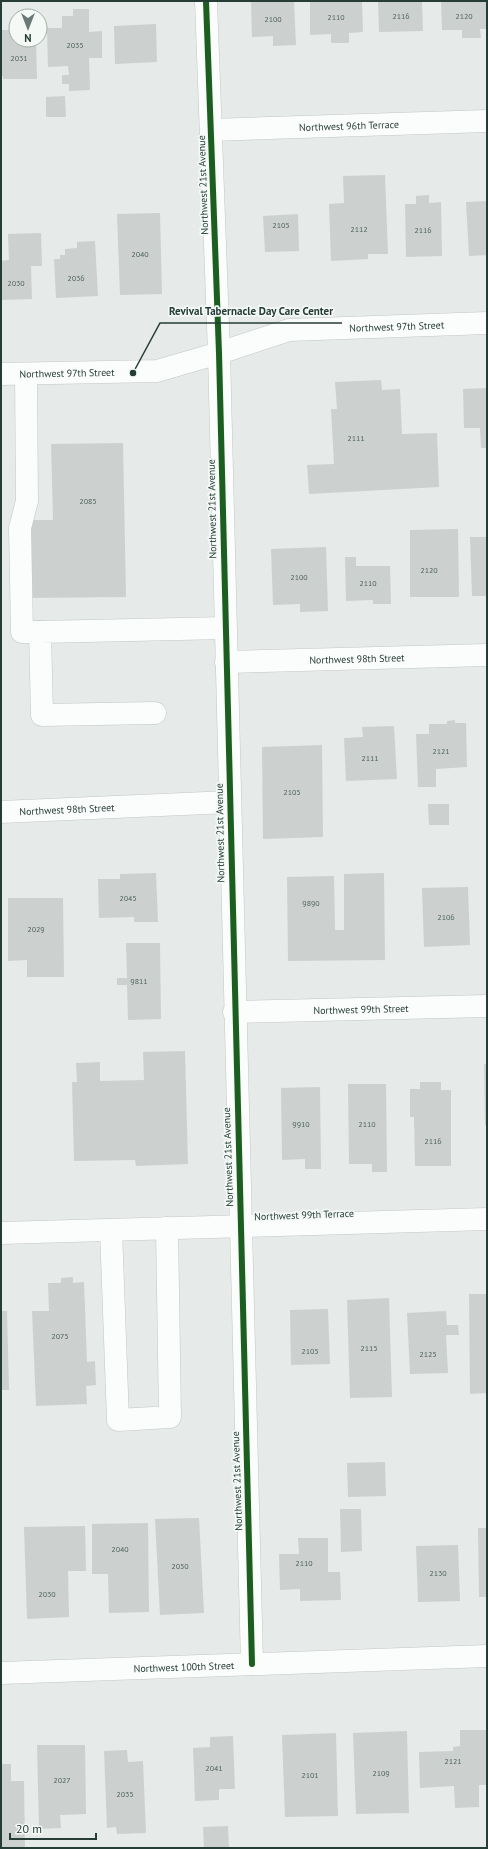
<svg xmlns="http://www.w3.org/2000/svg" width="488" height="1849" viewBox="0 0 488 1849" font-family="'PT Sans',sans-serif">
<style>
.building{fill:#ccd1cf}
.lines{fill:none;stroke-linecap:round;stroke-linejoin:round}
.minor-casing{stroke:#c3c7c5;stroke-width:23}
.minor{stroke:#fbfcfc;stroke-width:22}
.cycleway-casing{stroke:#f4f9f6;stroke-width:8}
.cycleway{stroke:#1b5e20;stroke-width:6}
.labels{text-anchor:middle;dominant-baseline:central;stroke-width:3.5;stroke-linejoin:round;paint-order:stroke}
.number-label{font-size:8px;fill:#50625e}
.street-label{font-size:10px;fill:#253c37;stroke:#f4f9f6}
.leader{fill:none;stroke:#253c37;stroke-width:1.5}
.callout-dot{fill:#253c37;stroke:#f4f9f6;stroke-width:1.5}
.callout-label{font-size:11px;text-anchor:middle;font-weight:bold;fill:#253c37;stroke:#f4f9f6;stroke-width:3.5;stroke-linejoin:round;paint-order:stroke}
</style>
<rect width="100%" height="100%" fill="#e6eae8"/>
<path class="building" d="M251,1h43l2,44 -23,1v-10l-21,1z
M310,1h52l1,31 -14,1v10h-18v-9l-21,1z
M378,1h44l1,30 -44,1z
M441,1h46v28h-7l1,9h-19v-8h-20z
M73,9h16v23l13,-1v27h-13l1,32 -21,1v-7h-7v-9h7l-1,-9 -20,1 -1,-39h15v-12h11z
M156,24l1,38 -42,2 -1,-38z
M1,30h15v10h20l1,39h-34v-3h-2z
M65,96l1,21h-20v-20z
M385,175l3,79h-20v5l-37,2 -2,-57 15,-1 -1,-27z
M429,195v8l12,-1 1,54 -36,1 -1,-53h11v-8z
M487,201v54l-18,1 -3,-54z
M160,213l2,81 -42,1 -3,-81z
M298,214l1,37 -34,1 -2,-36z
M41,233l1,33h-11l1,33 -31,1v-39l8,-1 -1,-26z
M95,241l3,55 -42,2 -2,-39h6v-4h5v-6l12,-1v-6z
M381,380l1,10 18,-1 2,45 35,-1 2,54 -130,7 -2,-29 27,-1 -3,-55h6l-2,-27z
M487,388v60h-6l-1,-20h-16l-1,-39z
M123,443l3,154 -98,1 -2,-78h27l-2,-76z
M458,529l1,68h-49v-67z
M470,537h17v59h-15z
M326,547l2,64 -28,1v-8l-27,1 -2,-56z
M345,557h11v9h34l1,38h-18v-4l-27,1z
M455,720v3h11l1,44 -31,2v18h-18l-2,-53h13v-10h18v-3z
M394,726l3,53 -51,2 -2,-43 19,-1 -1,-10z
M322,745l1,92 -60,2 -1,-92z
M428,804h21v21h-20z
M156,873l2,49h-24v-5l-35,1 -1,-39h22v-5z
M384,873l1,87 -97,1 -1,-84 47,-1 1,54h9v-56z
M468,887l2,58 -46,2 -2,-59z
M8,898h55l1,79h-37v-17l-19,1z
M126,943h34l1,76 -33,1 -1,-35h-10v-7h10z
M185,1051l3,113 -52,2 -1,-6 -61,1 -2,-79h5l-1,-19 24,-1v19l44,-1 -1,-28z
M484,1064h3v61h-2z
M420,1082h21v8h10v76h-36l-1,-49h-4v-28h10z
M348,1084h38l1,88h-15v-8h-23z
M320,1087l1,82h-16v-10l-23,1 -1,-72z
M73,1277v6l11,-1 3,80 8,-1 1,24 -10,1 1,18 -51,2 -4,-95h17l-1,-28h13v-5z
M469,1294h18v99l-17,1z
M389,1298l3,99 -42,1 -3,-98z
M328,1309l2,55 -39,1 -1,-55z
M1,1311h6l2,79h-8z
M446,1311l1,14h11l1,10h-13l2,38 -38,1 -3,-61z
M385,1462l1,34 -38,1 -1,-34z
M340,1509h21l1,42 -21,1z
M199,1518l5,95 -44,2 -5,-96z
M148,1523l1,89 -40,1 -1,-39h-16v-50z
M85,1526l1,45h-18l1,46 -42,2 -3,-92z
M478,1528h9v69h-8z
M298,1538h30v34h12l1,28 -41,1v-12l-20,1 -1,-36h20z
M458,1545l2,56 -42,1 -2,-56z
M460,1730h27l-1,55h-7v22l-24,1 -1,-22 -34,2 -1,-36 34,-1v-4l7,-1z
M407,1731l2,82 -53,1 -3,-81z
M336,1733l2,83 -53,1 -3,-82z
M233,1736l2,53h-16v11l-24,1 -2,-53 17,-1v-10z
M37,1745h48l1,69 -26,1 1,13 -22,1z
M127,1750l1,12 15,-1 3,72 -29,1 -1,-7 -9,1 -3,-77z
M1,1764h10v17h13l1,67h-24z
M228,1826l1,22h-25l-1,-21z"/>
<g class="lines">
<g class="minor-casing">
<g id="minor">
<path d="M206,1l13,352 33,1311"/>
<path id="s1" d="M211,130l276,-9"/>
<path id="s2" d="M1,374l156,-3 62,-18 70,-23 198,-7"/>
<path d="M26,374l1,127 -7,27 2,104h18"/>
<path id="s3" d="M226,662l261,-7"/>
<path d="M155,713l-113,2 -2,-83 185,-4"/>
<path id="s4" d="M1,812l228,-10"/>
<path id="s5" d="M234,1012l253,-6"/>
<path d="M111,1230l7,190 52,-3 -3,-189"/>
<path d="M1,1233l486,-14"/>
<path id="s6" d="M1,1673l486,-17"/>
</g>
</g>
<use href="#minor" class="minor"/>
<g class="cycleway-casing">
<path id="cycleway" d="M206,1l13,352 33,1311"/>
</g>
<use href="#cycleway" class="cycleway"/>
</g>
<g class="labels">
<g class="number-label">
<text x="401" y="16">2116</text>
<text x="464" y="16">2120</text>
<text x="336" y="17">2110</text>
<text x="273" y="19">2100</text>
<text x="75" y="45">2035</text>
<text x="19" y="58">2031</text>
<text x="281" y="225">2105</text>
<text x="359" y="229">2112</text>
<text x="423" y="230">2116</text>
<text x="140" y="254">2040</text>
<text x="76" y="278">2036</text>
<text x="16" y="283">2030</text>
<text x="356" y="438">2111</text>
<text x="88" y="501">2085</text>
<text x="429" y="570">2120</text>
<text x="299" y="577">2100</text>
<text x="368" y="583">2110</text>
<text x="441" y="751">2121</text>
<text x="370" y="758">2111</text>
<text x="292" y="792">2105</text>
<text x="128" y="898">2045</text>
<text x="311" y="903">9890</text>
<text x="446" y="917">2106</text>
<text x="36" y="929">2029</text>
<text x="139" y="981">9811</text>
<text x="301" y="1124">9910</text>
<text x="367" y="1124">2110</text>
<text x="433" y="1141">2116</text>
<text x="60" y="1336">2075</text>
<text x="369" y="1348">2115</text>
<text x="310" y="1351">2105</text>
<text x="428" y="1354">2125</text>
<text x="120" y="1549">2040</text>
<text x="304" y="1563">2110</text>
<text x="180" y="1566">2050</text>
<text x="438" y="1573">2130</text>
<text x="47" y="1594">2030</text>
<text x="453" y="1761">2121</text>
<text x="214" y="1768">2041</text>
<text x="381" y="1773">2109</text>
<text x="310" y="1775">2101</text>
<text x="62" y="1780">2027</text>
<text x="125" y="1794">2035</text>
</g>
<g class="street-label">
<text stroke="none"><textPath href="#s1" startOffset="138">Northwest 96th Terrace</textPath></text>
<text transform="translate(203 185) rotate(-92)">Northwest 21st Avenue</text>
<text stroke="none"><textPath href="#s2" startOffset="402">Northwest 97th Street</textPath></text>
<text stroke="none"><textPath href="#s2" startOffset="66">Northwest 97th Street</textPath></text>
<text transform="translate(212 509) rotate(-91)">Northwest 21st Avenue</text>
<text stroke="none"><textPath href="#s3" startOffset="131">Northwest 98th Street</textPath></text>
<text stroke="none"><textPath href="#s4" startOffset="66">Northwest 98th Street</textPath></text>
<text transform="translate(220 833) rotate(-91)">Northwest 21st Avenue</text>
<text stroke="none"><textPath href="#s5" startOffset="127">Northwest 99th Street</textPath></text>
<text transform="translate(228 1157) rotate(-92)">Northwest 21st Avenue</text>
<text transform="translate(304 1215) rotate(-2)">Northwest 99th Terrace</text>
<text transform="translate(237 1481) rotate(-92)">Northwest 21st Avenue</text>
<text stroke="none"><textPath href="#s6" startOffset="183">Northwest 100th Street</textPath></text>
</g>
</g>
<path class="leader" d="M133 373L160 323H342"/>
<circle class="callout-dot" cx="133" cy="373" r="4"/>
<g class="callout-label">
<text x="251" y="315">Revival Tabernacle Day Care Center</text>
</g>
<rect width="488" height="1849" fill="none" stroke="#253c37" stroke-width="4"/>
<g transform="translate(28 28) rotate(180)"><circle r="19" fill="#f4f9f6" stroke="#a1adaa"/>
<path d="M0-3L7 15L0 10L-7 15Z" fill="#697975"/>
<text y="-6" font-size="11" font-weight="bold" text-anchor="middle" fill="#253c37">N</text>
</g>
<path d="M10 1833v6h86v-6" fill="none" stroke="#253c37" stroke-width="2"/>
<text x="16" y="1833" font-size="12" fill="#253c37" stroke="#f4f9f6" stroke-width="3" paint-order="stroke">20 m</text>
</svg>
